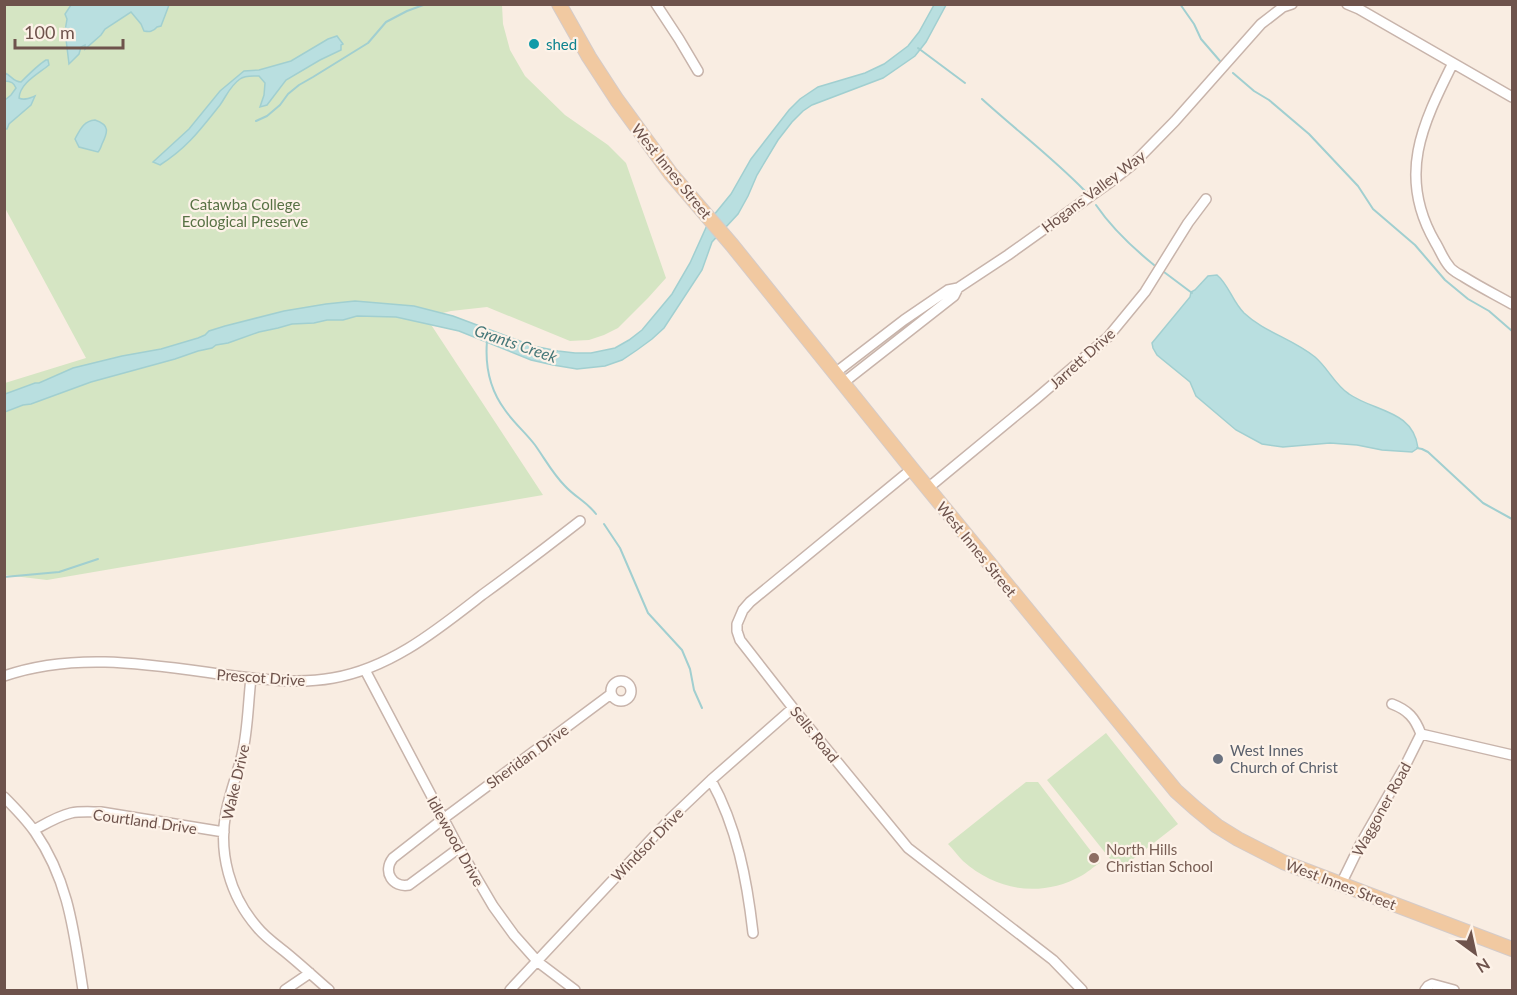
<svg xmlns="http://www.w3.org/2000/svg" width="1517" height="995" viewBox="0 0 1517 995" font-family="Lato,sans-serif">
<style>
.green{fill:#d5e5c3}
.water{fill:#b9dfe0;stroke:#a1cfd0;stroke-width:1.5}
.lines{fill:none;stroke-linecap:round;stroke-linejoin:round}
.stream{stroke:#a1cfd0;stroke-width:2}
.street-casing{stroke:#c8b4ab;stroke-width:12}
.primary-casing{stroke:#d4cbc9;stroke-width:16}
.street{stroke:#fff;stroke-width:9}
.primary{stroke:#f1c9a1;stroke-width:14}
.culture-dot{fill:#0f9aa8;stroke:#fdf2e8;stroke-width:2}
.worship-dot{fill:#6b7280;stroke:#fdf2e8;stroke-width:2}
.education-dot{fill:#8d6e63;stroke:#fdf2e8;stroke-width:2}
.labels{text-anchor:middle;dominant-baseline:central;stroke-width:4.5;stroke-linejoin:round;paint-order:stroke}
.culture-label{font-size:15px;fill:#0d838f;stroke:#fdf2e8;text-anchor:start}
.street-label{font-size:15px;fill:#6e534c;stroke:#fdf2e8}
.park-label{font-size:15px;fill:#587245;stroke:#fdf2e8}
.worship-label{font-size:15px;fill:#5b616d;stroke:#fdf2e8;text-anchor:start}
.education-label{font-size:15px;fill:#785e54;stroke:#fdf2e8;text-anchor:start}
.water-label{font-size:16px;font-style:italic;fill:#457778;stroke:#fdf2e8}
</style>
<rect width="100%" height="100%" fill="#f9ede2"/>
<path class="green" d="M5,5h497l1,19 7,26 15,26 40,39 43,30 18,18 40,115 -18,20 -30,30 -14,7 -15,5 -19,1 -83,-34 -36,4 -25,6 117,178 -496,85 -42,-5v-192l81,-25 -81,-150z
M1106,733l72,91 -59,46 -72,-90z
M1026,782h12l62,81c-7,4 -13,10 -19,13 -40,22 -84,15 -118,-15 -5,-5 -10,-12 -15,-17z"/>
<path class="water" d="M71,5v-1l98,1 -8,21 -4,1c-4,5 -8,5 -13,4l-3,-7 -10,-12 -26,17 -4,6 -16,14v-4l-4,2 -2,7 -10,10 -4,-33 2,-12 -2,-5z
M934,5h12l-20,37 -11,14 -32,22 -71,27 -9,6 -11,11 -14,18 -21,35 -9,21 -10,18 -26,28 -10,28 -38,58 -12,11 -15,11 -15,10 -17,6 -28,3 -24,-4 -22,-5 -72,-29 -63,-14 -39,-1 -14,4h-16l-13,3 -22,1 -14,4 -19,4 -31,11 -12,2 -4,3 -14,3 -23,8 -84,23 -41,15 -19,7 -8,1 -18,7v-18l30,-11h4l34,-15 49,-12 39,-7 37,-11 7,-3 4,-4 16,-5 59,-15 42,-7 29,-3 59,5 39,10 80,30 25,5 17,2h16l24,-5 14,-8 13,-10 30,-36 18,-31 19,-42 22,-27 20,-35 38,-49 11,-11 18,-12 47,-14 19,-9 24,-18 11,-14z
M337,36l6,8 -2,1v5l-21,10 -34,20 -19,25 -7,2 4,-12 1,-12 -6,-7c-7,0 -14,-1 -19,3 -10,7 -13,16 -20,26 -20,25 -33,43 -60,60l-7,-3 36,-33 31,-38 24,-20 15,-1 32,-9 37,-22z
M46,60h2l1,5c-11,9 -29,18 -30,33 5,3 11,0 16,-2l-4,9 -22,19 -2,5h-2v-29l6,-5 5,-7c-2,-6 -6,-7 -11,-7v-8c6,2 8,9 16,9 6,-6 18,-18 25,-22z
M95,120c15,5 13,12 7,24 -1,3 -2,6 -4,8l-19,-5 -4,-8c5,-9 8,-18 20,-19z
M1217,275c12,10 15,26 27,38 20,19 49,26 71,44 13,11 20,28 34,37 26,18 64,16 69,54l-6,4 -30,-2 -25,-5 -27,-2 -47,4 -21,-3 -26,-14 -40,-34 -6,-14 -33,-27 -4,-7 -1,-5 38,-46 1,-5 4,-2 13,-14z"/>
<g class="lines">
<path class="stream" d="M1180,4l14,20 7,15 19,22
M918,48l47,35
M1233,73l21,18 15,9 40,34 49,52 15,23 42,36 30,35 23,19 21,12 23,20
M982,99c34,31 71,59 103,92
M256,121l11,-5 13,-11 8,-11 11,-9 14,-8 55,-34 18,-21 21,-11 19,-7
M1096,205c15,22 37,43 58,60
M1164,272l28,21
M487,341c-2,24 3,49 18,69 9,13 21,23 30,35 10,14 18,29 30,41 10,11 22,16 31,28
M1417,448l5,1 6,3 55,51 29,16
M604,524l16,24 28,65 34,37 8,19 4,21 8,18
M4,577l55,-5 39,-13"/>
<g class="street-casing">
<path id="street" d="M656,4l23,35 19,32
M1347,4l12,5 153,88
M1453,63c-31,62 -56,113 -18,179 5,8 8,17 14,24 3,5 10,8 15,11 16,10 32,18 48,27
M958,288l50,-33 105,-75 19,-15 43,-44 86,-97 22,-17 9,-3
M835,373l69,-53 44,-30 10,-2 -4,8 -111,87
M912,469l-162,133 -7,8 -6,14v7l3,9 53,68 115,140 145,112 29,30
M928,488l109,-90 71,-61 37,-45 43,-69 18,-24
M365,670l94,178 34,58 21,29 24,27 37,28
M4,676c75,-26 154,-10 230,0 33,4 66,8 99,2 58,-10 104,-48 149,-83 33,-24 66,-49 98,-74
M251,678c-3,25 -3,52 -9,77 -5,19 -12,38 -16,57 -8,41 4,84 31,115 7,9 18,17 27,24 16,13 30,26 45,39
M611 691a10 10 0 1 1 20 0a10 10 0 1 1-20 0Z
M1392,704c16,6 23,14 29,30l91,21
M711,780c26,47 36,100 42,153
M4,797c11,11 22,22 31,35 34,49 39,101 48,158
M34,830c11,-6 24,-14 37,-17 9,-2 20,-1 30,-1l123,20
M459,848l-50,37c-16,3 -27,-13 -16,-27l50,-39 168,-125
M1341,884l19,-39 44,-77 17,-34
M285,990l25,-17
M510,990l161,-172 40,-38 82,-72
M1425,990l3,-4 4,-2 22,6"/>
</g>
<g class="primary-casing">
<path id="primary" d="M559,4l30,53 28,43 54,74 61,71 180,224 264,322 19,17 22,18 21,13 45,23 229,87"/>
</g>
<use href="#street" class="street"/>
<use href="#primary" class="primary"/>
</g>
<circle class="culture-dot" cx="534" cy="44" r="6"/>
<circle class="worship-dot" cx="1218" cy="759" r="6"/>
<circle class="education-dot" cx="1094" cy="858" r="6"/>
<g class="labels">
<g class="culture-label">
<text x="546" y="44">shed</text>
</g>
<g class="street-label">
<text transform="translate(672 171) rotate(51)">West Innes Street</text>
<text transform="translate(1093 191) rotate(-37)">Hogans Valley Way</text>
<text transform="translate(1082 358) rotate(-42)">Jarrett Drive</text>
<text transform="translate(977 549) rotate(51)">West Innes Street</text>
<text transform="translate(261 677) rotate(4)">Prescot Drive</text>
<text transform="translate(815 734) rotate(51)">Sells Road</text>
<text transform="translate(527 756) rotate(-36)">Sheridan Drive</text>
<text transform="translate(235 782) rotate(-77)">Wake Drive</text>
<text transform="translate(1381 809) rotate(-61)">Waggoner Road</text>
<text transform="translate(145 821) rotate(8)">Courtland Drive</text>
<text transform="translate(456 841) rotate(61)">Idlewood Drive</text>
<text transform="translate(647 844) rotate(-46)">Windsor Drive</text>
<text transform="translate(1341 884) rotate(21)">West Innes Street</text>
</g>
<g class="park-label">
<text x="245" y="204">Catawba College<tspan x="245" dy="17">Ecological Preserve</tspan></text>
</g>
<g class="worship-label">
<text x="1230" y="750">West Innes<tspan x="1230" dy="17">Church of Christ</tspan></text>
</g>
<g class="education-label">
<text x="1106" y="849">North Hills<tspan x="1106" dy="17">Christian School</tspan></text>
</g>
<g class="water-label">
<text transform="translate(516 343) rotate(19)">Grants Creek</text>
</g>
</g>
<rect width="1517" height="995" fill="none" stroke="#6e534c" stroke-width="12"/>
<g transform="translate(1475 953) rotate(147)" stroke="#fdf2e8" stroke-width="4.5" paint-order="stroke">
<path d="M0-4.5L10 22L0 15L-10 22Z" fill="#6e534c"/>
<text y="-9" font-size="16" font-weight="bold" text-anchor="middle" fill="#6e534c">N</text>
</g>
<path d="M15 39v9h108v-9" fill="none" stroke="#6e534c" stroke-width="3"/>
<text x="24" y="39" font-size="18" fill="#6e534c" stroke="#fdf2e8" stroke-width="4.5" paint-order="stroke">100 m</text>
</svg>
